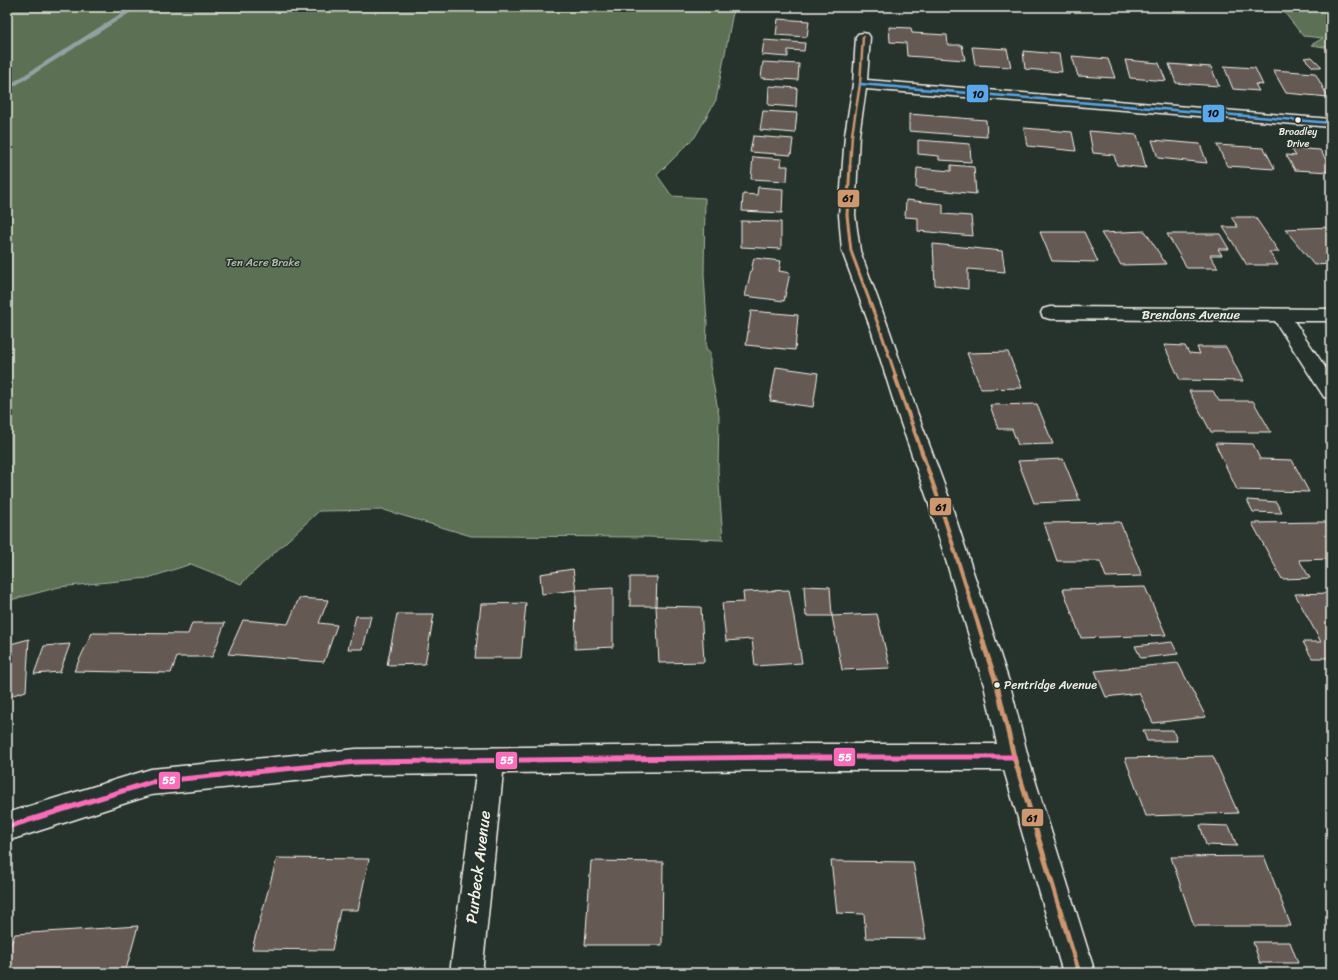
<svg xmlns="http://www.w3.org/2000/svg" width="1338" height="980" viewBox="0 0 1338 980" font-family="Sriracha,sans-serif">
<style>
.green{fill:#5b6f52;stroke:#a8b09d}
.lines{fill:none;stroke-linecap:round;stroke-linejoin:round}
.stream{fill:#90a2a2;fill-rule:evenodd}
.building{fill:#655a53;stroke:#f4f1e8}
.street-casing{stroke:#f4f1e8;stroke-width:3}
.street{fill:#26332d;fill-rule:evenodd}
.bus-1-far3-casing{stroke:#26332d;stroke-width:4.5}
.bus-1-far2-casing{stroke:#26332d;stroke-width:5.5}
.bus-1-far1-casing{stroke:#26332d;stroke-width:7}
.bus-1-casing{stroke:#26332d;stroke-width:8}
.bus-2-casing{stroke:#26332d;stroke-width:4.5}
.bus-3-casing{stroke:#26332d;stroke-width:8}
.bus-1-far3{stroke:#cd976f;stroke-width:2.5}
.bus-1-far2{stroke:#cd976f;stroke-width:3}
.bus-1-far1{stroke:#cd976f;stroke-width:4}
.bus-1{stroke:#cd976f;stroke-width:5}
.bus-2{stroke:#5aa8eb;stroke-width:2.5}
.bus-3{stroke:#fb6dba;stroke-width:5}
.bus-dot{fill:#f4f1e8;stroke:#26332d;stroke-width:1.5}
.labels{text-anchor:middle;dominant-baseline:central;stroke-width:3;stroke-linejoin:round;paint-order:stroke}
.far-bus-label{font-size:10px;fill:#f4f1e8;stroke:#26332d}
.far-park-label{font-size:11px;fill:#b7bdac;stroke:#26332d}
.bus-label{font-size:12px;fill:#f4f1e8;stroke:#26332d;text-anchor:start}
.street-label{font-size:13px;fill:#f4f1e8;stroke:#26332d}
.near-street-label{font-size:16px;fill:#f4f1e8;stroke:#26332d}
.line-badge{stroke:#26332d;stroke-width:1.5}
.badge-label{font-size:11px;text-anchor:middle;font-weight:bold;fill:#fff}
.pale-badge-label{font-size:11px;text-anchor:middle;font-weight:bold;fill:#111}
</style>
<rect width="100%" height="100%" fill="#26332d"/>
<filter id="ink" filterUnits="userSpaceOnUse"><feTurbulence type="fractalNoise" baseFrequency=".025" numOctaves="2"/><feDisplacementMap in="SourceGraphic" scale="8" xChannelSelector="R" yChannelSelector="G"/><feConvolveMatrix kernelMatrix="1 2 1 2 8 2 1 2 1" color-interpolation-filters="sRGB"/></filter>
<g filter="url(#ink)">
<path class="green" d="M7,7h727l-18,93 -21,37 -38,38 15,21 33,2 -1,77 3,48 -1,27 4,2v14l9,50 -1,55 5,69 -75,-3 -177,-1 -87,-26 -65,1 -78,73 -50,-20 -43,14 -89,9 -52,14z
M1280,7h51v41l-20,-3 12,-7 -20,-2z"/>
<g class="lines">
<path class="stream" d="M131,7h8l-132,84v-5z"/>
</g>
<path class="building" d="M778,19l31,2 -2,16 -31,-2z
M889,27l22,1 1,5 35,2 1,10h14l3,15 -58,-4 -1,-13 -16,-1z
M764,40l41,3 -1,8 -16,-1v7l-26,-2z
M972,47l35,2 4,18 -36,-2z
M1023,51l36,3 3,18 -37,-3z
M1072,56l36,3 7,19 -37,-2z
M1312,57l10,10h-9l-9,-9z
M1125,60l34,3 7,18 -36,-3z
M763,62l36,2 -1,16 -37,-2z
M1169,64l42,3 8,19 -43,-3z
M1224,66l31,2 8,17 -8,-1 4,7 -26,-2z
M1273,70l42,3 13,24 -42,-4z
M769,86l28,2 -1,19 -28,-2z
M763,111l34,2 -2,20 -35,-3z
M909,114l77,6 1,17 -78,-6z
M1024,128l48,4 4,19 -49,-5z
M1089,131l48,4 9,33 -29,-3 -3,-10 -21,-2z
M753,136l40,3 -2,16 -41,-3z
M918,140l52,4 1,18 -32,-2v-4l-21,-2z
M1152,140l48,4 7,19 -49,-5z
M1217,145l47,3 11,21 -48,-3z
M1291,148l29,2 11,18v4l-36,-2 -9,-15 10,1z
M753,157l29,2 -1,7h7l-1,15 -36,-2z
M951,165l23,2 2,27 -60,-6 1,-20 34,3z
M758,187l25,2 -1,24 -40,-2 1,-17 14,1z
M906,200l37,4v10l28,2 2,20 -55,-5v-13l-13,-1z
M1231,217h24l24,35h-10l9,13h-31l-24,-38h15z
M741,221l40,1v27l-40,-2z
M1331,227v37l-17,1 -29,-36z
M1145,231l21,33 -45,1 -20,-32z
M1040,232h44l14,30 -46,-1z
M1167,234h53l9,15h-11l4,6h-12l8,13h-31z
M933,244l69,7 3,21 -37,-3v20l-33,-4z
M754,258l27,3 -2,10 11,2 -6,28 -39,-5z
M751,311l47,4 -3,35 -49,-5z
M1164,345l21,1 4,7 11,1 -3,-7h29l17,34 -63,-1z
M1008,352l14,36 -41,1 -14,-36z
M776,367l42,6 -5,34 -43,-6z
M1189,391h24l6,10h34l18,31h-60z
M1037,404l16,40 -35,1 -6,-16h-14l-8,-24z
M1215,443l38,1 7,15 32,1 17,32 -72,-2z
M1063,459l17,42 -46,2 -16,-42z
M1247,500l29,2 6,11 -29,-1z
M1120,522l22,54 -36,1 -6,-16h-43l-13,-38z
M1325,522l6,9v28l-32,1 11,18 -28,1 -30,-56z
M573,569l3,21 -34,4 -2,-20z
M630,577h27l-1,29h-26z
M804,586l26,1 2,29h-26z
M1145,587l21,48 -85,3 -18,-49z
M613,588v59l-38,2 1,-59z
M789,590l13,73 -47,3 -3,-27 -26,2 -4,-38 22,-1 -1,-10z
M1331,593v65h-19l-9,-16h18l-26,-48z
M299,598l29,2 -9,23 18,2 -13,37 -96,-8 15,-34 45,4z
M526,603l-5,55h-46l6,-54z
M656,606l45,1 3,55 -45,1z
M397,614h37l-9,50 -38,1z
M877,614l13,54 -48,2 -10,-54z
M356,616h15l-8,33h-15z
M192,623h33l-13,34h-35l-6,16 -97,-2 18,-38 96,1z
M29,639l-3,52 -19,6v-52z
M1172,642l6,12 -37,4 -6,-12z
M70,644l-10,28 -26,2 10,-28z
M1178,663l28,54 -53,6 -14,-30 -33,4 -11,-26z
M1143,730h30l4,11h-30z
M1213,756l25,57 -92,3 -21,-58z
M1200,825l29,1 8,20 -31,-1z
M1264,856l27,70h-97l-23,-69z
M277,858l92,1 -11,51h-18l-8,40 -80,-1z
M591,861l72,1 -1,83h-77z
M831,861l82,1 13,77 -60,-1 -2,-24 -27,-1z
M138,926l-13,47h-118v-19l8,-20z
M1253,942h37l8,21h-38z
M846,972l77,1h-77z"/>
<g class="lines">
<g class="street-casing">
<path id="street" d="M863,33l5,1 2,3 -3,43 464,39v8l-465,-38 -7,46 -4,80 5,36 30,81 27,80 32,86 61,187 18,72 67,216h-32l-59,-203h-209l-292,3 -21,200h-32l26,-199 -120,1 -205,20 -144,46v-28l144,-44 205,-20 439,-5h202l-13,-59 -57,-187 -30,-86 -25,-80 -30,-81 -3,-36 6,-80 8,-51 3,-47 2,-3z
M1050,307l281,2v12h-37l37,55v23l-7,-2 -49,-76 -225,-2 -7,-2 -2,-4 2,-4z"/>
</g>
<use href="#street" class="street"/>
<g class="bus-1-far3-casing">
<path id="bus-1-far3" d="M850,167l2,-32 8,-51 3,-47"/>
</g>
<g class="bus-1-far2-casing">
<path id="bus-1-far2" d="M850,166l-3,49 4,36 30,81 15,45"/>
</g>
<g class="bus-1-far1-casing">
<path id="bus-1-far1" d="M895,376l43,122 46,145"/>
</g>
<g class="bus-1-casing">
<path id="bus-1" d="M983,642l14,43 17,72 65,216"/>
</g>
<g class="bus-2-casing">
<path id="bus-2" d="M860,84l471,39"/>
</g>
<g class="bus-3-casing">
<path id="bus-3" d="M7,827l144,-45 205,-20 439,-5h219"/>
</g>
<use href="#bus-1-far3" class="bus-1-far3"/>
<use href="#bus-1-far2" class="bus-1-far2"/>
<use href="#bus-1-far1" class="bus-1-far1"/>
<use href="#bus-1" class="bus-1"/>
<use href="#bus-2" class="bus-2"/>
<use href="#bus-3" class="bus-3"/>
</g>
</g>
<g class="bus-dot">
<circle cx="1298" cy="120" r="3.5"/>
<circle cx="997" cy="685" r="3.5"/>
</g>
<g class="labels">
<g class="far-bus-label">
<text x="1298" y="132">Broadley<tspan x="1298" dy="12">Drive</tspan></text>
</g>
<g class="far-park-label">
<text x="263" y="262">Ten Acre Brake</text>
</g>
<g class="bus-label">
<text x="1004" y="685">Pentridge Avenue</text>
</g>
<g class="street-label">
<text x="1191" y="314">Brendons Avenue</text>
</g>
<g class="near-street-label">
<text transform="translate(478 867) rotate(-83)">Purbeck Avenue</text>
</g>
</g>
<g class="line-badge">
<rect x="966" y="84" width="23" height="19" rx="4" fill="#5aa8eb"/>
<rect x="1202" y="104" width="23" height="19" rx="4" fill="#5aa8eb"/>
<rect x="837" y="189" width="23" height="19" rx="4" fill="#cd976f"/>
<rect x="929" y="497" width="23" height="19" rx="4" fill="#cd976f"/>
<rect x="833" y="747" width="23" height="20" rx="4" fill="#fb6dba"/>
<rect x="495" y="751" width="23" height="19" rx="4" fill="#fb6dba"/>
<rect x="158" y="771" width="23" height="19" rx="4" fill="#fb6dba"/>
<rect x="1021" y="808" width="23" height="19" rx="4" fill="#cd976f"/>
</g>
<g class="badge-label">
<text x="845" y="761">55</text>
<text x="507" y="764">55</text>
<text x="169" y="784">55</text>
</g>
<g class="pale-badge-label">
<text x="978" y="98">10</text>
<text x="1213" y="117">10</text>
<text x="848" y="202">61</text>
<text x="941" y="511">61</text>
<text x="1032" y="822">61</text>
</g>
<rect width="1338" height="980" fill="none" stroke="#26332d" stroke-width="24"/>
<rect x="12" y="12" width="1314" height="956" fill="none" stroke="#f4f1e8" stroke-width="1.5" filter="url(#ink)"/>
</svg>
